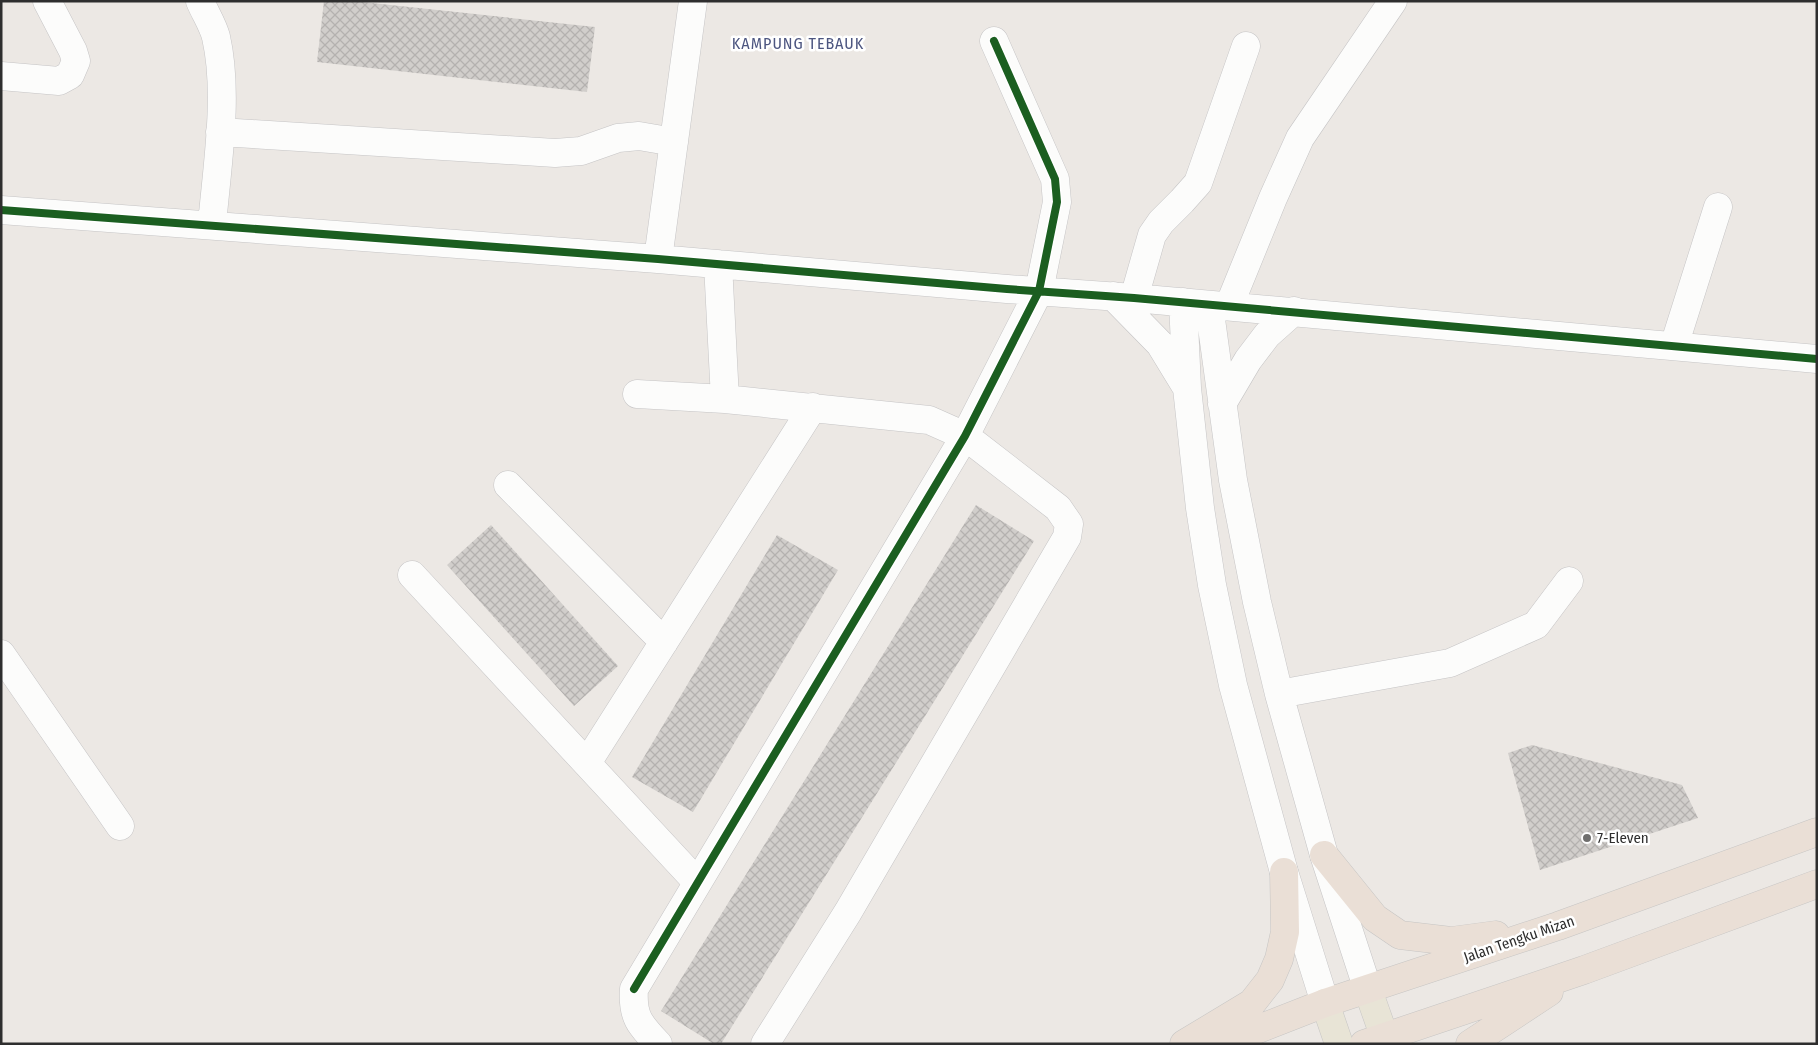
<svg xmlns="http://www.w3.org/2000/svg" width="1818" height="1045" viewBox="0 0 1818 1045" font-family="'Fira Sans Condensed',sans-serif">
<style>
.building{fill:url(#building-cross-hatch)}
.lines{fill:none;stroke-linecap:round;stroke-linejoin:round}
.minor-casing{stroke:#c5c4c5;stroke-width:29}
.major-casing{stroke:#c6c5c4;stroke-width:29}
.highway-casing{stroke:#c6c5c4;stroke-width:29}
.minor{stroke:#fcfcfb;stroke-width:28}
.major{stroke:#e8e4d6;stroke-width:28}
.highway{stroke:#eadfd6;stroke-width:28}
.cycleway-casing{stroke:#fff;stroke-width:11}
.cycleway{stroke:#1b5e20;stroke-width:8}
.poi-dot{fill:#706f6e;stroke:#fff;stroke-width:2}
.labels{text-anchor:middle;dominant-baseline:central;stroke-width:5;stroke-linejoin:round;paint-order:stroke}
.poi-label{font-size:15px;fill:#2e2e2e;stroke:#fff;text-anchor:start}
.street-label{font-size:15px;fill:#2e2e2e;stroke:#fff}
.neighbourhood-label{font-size:16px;letter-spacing:1px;fill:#4d5680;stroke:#fff}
</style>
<defs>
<pattern id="building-cross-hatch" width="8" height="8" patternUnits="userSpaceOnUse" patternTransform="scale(1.25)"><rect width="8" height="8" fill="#d1cecb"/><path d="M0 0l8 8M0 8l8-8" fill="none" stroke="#b4b1af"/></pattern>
</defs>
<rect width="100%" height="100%" fill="#ece8e4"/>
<path class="building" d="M324,1h29l242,26 -8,65 -270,-30z
M976,505l58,36 -313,503h-7l-53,-33z
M491,525l127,141 -44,40 -127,-141z
M777,535l61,35 -145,242 -61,-35z
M1532,745l150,40 16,33 -158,52 -32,-117z"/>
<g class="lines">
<g class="minor-casing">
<path id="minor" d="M200,1c5,12 13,24 16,36 13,57 1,129 -4,188
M1,76l58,5 11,-6 6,-14 -3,-10 -26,-50
M220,132l335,21 26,-2 37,-13 21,-2 35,6
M1,210l657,49 349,30 127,9 683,61
M658,259l35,-258
M718,264l7,135
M1113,296l47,48 25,41
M1134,298l18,-63 9,-13 21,-21 16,-18 48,-137
M1183,302l4,86 13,120 12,77 21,100 51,187 41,131
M1209,305l24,175 24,122 22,92 45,161 44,135
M1229,306l44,-108 27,-60 93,-137
M1674,346l44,-139
M637,394l88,5 204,21 36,16 93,72 11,16 -2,13 -219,375 -83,132
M1222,404l26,-44 19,-25 27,-24
M508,485l156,157
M412,575l285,307
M1,654l119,172
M1279,694l171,-31 86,-38 33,-44
M587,763l226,-356
M658,1044c-18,-19 -26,-27 -24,-55l331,-553 74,-145 18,-89 -2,-23 -61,-138"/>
</g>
<g class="major-casing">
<path id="major" d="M1368,990l19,54
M1325,1003l14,41"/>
</g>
<g class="highway-casing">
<path id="highway" d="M1324,855l51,63 25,17 51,6 45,-6
M1184,1044l68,-41 18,-23 9,-21 6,-27 -1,-60
M1220,1044l105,-41 233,-77 259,-94
M1364,1044l220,-74 233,-86
M1470,1044l79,-52"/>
</g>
<use href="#minor" class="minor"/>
<use href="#major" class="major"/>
<use href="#highway" class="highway"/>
<g class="cycleway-casing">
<path id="cycleway" d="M1,210l657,49 349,30 127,9 683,61
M634,989l331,-553 74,-145 18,-89 -2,-23 -61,-138"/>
</g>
<use href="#cycleway" class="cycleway"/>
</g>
<circle class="poi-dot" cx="1587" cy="838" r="5"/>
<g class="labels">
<g class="poi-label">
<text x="1597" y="838">7-Eleven</text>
</g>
<g class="street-label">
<text transform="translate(1519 939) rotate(-19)">Jalan Tengku Mizan</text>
</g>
<g class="neighbourhood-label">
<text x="798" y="43">KAMPUNG TEBAUK</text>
</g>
</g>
<rect width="1818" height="1045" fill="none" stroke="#2e2e2e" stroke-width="5"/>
</svg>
